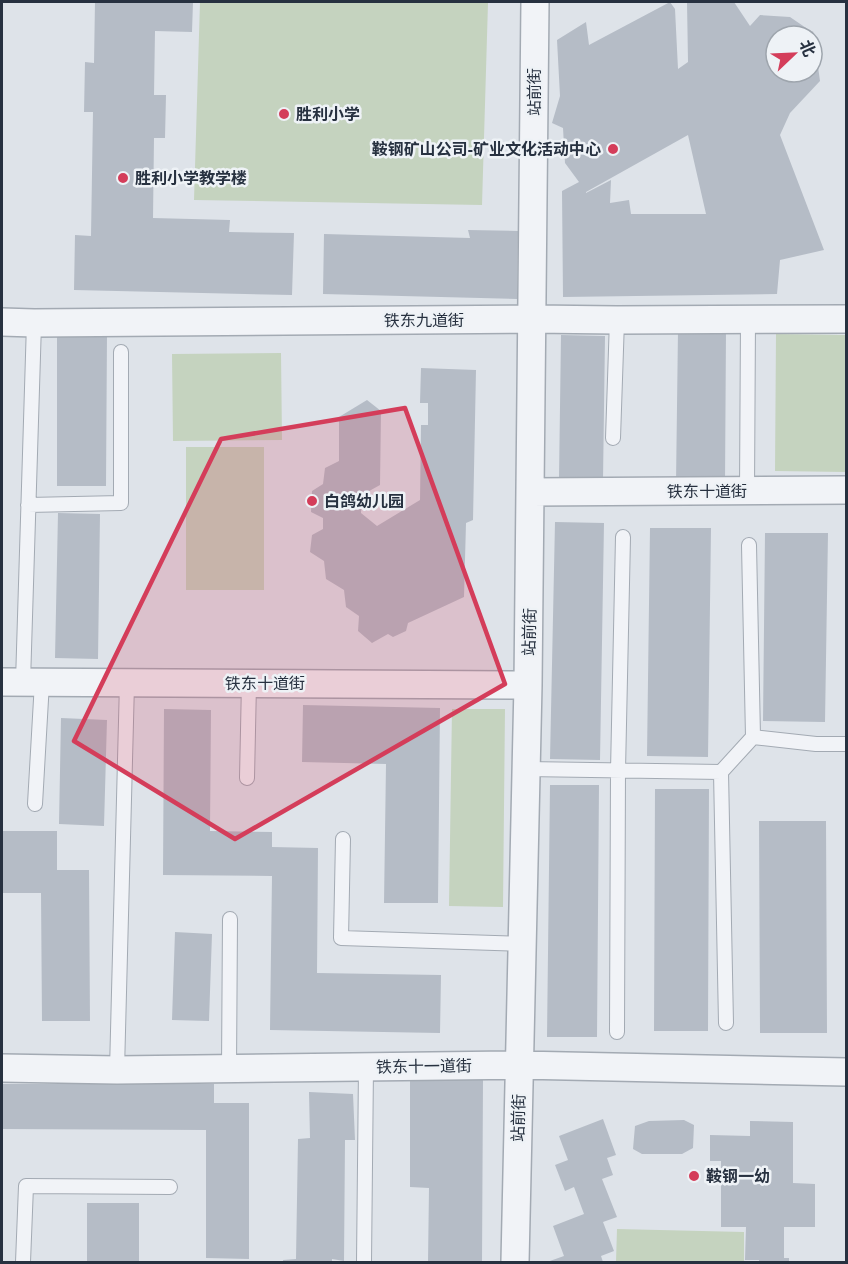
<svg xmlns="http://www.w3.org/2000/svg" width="848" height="1264" viewBox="0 0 848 1264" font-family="'Open Sans','Noto Sans SC',sans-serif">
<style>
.green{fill:#c5d3bf}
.building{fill:#b5bcc6;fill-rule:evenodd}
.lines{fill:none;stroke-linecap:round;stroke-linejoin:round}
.lane-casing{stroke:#a3aab3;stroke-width:16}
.street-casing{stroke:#a3aab3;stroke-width:30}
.lane{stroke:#f1f3f7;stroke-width:14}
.street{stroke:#f1f3f7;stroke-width:27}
.marked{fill:#d43d5a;fill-opacity:0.2;stroke:#d43d5a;stroke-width:4.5;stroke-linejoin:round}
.poi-dot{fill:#d43d5a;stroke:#eef2f6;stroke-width:2}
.labels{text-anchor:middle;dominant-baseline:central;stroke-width:5;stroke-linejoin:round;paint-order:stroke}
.street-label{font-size:16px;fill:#273140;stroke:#eef2f6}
.poi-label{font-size:16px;font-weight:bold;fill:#273140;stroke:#eef2f6;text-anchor:start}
</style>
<rect width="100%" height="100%" fill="#dee3e9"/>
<path class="green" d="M200,2l288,1 -6,202 -288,-5z
M776,334l70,1v137l-71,-1z
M281,353l1,87 -109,1 -1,-87z
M186,447h78v143h-78z
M452,709h53l-2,198 -54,-1z
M617,1229l127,3v30h-128z"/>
<path class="building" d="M95,2h98l-1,30 -37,-1 -1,64h12l-1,43h-11l-1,80 77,2 -1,12 65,1 -2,62 -218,-5 1,-55 16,1 2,-124h-9l1,-50 9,1z
M670,2l5,7 3,60 10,-7 -1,-60h47l16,24 10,-11 30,2 22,15 1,-1 7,50 -30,32 -10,22 44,115 -44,10 -3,34 -214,3 -1,-106 17,-9 -14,-19 -2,-35 -11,-5 8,-27 -3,-56 29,-18 3,23zM776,36h36v36h-36zM688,135l18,79h-75l-2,-14 -19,3 1,-23 -25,13v-1z
M468,230l50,1 -1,68 -194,-5 1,-60 146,4z
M678,330h48l-1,153h-49z
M57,333h50l-1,153h-49z
M561,335l44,1 -2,144 -44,-1z
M421,368l55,2 -3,150 -7,3 -2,74 -56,26 -2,8 -13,6 -5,-3 -16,9 -14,-12 1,-15 -13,-9 -2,-17 -18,-11 -2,-18 -14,-9 2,-17 11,-6v-11l-12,-6 1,-21 11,-7 2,-16 14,-7v-44l28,-17 14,11 -1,74 -18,10 -1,18 16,13 43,-26 1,-75h7v-22h-8z
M58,513l42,1 -2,145 -43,-1z
M555,522l49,1 -4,237 -50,-1z
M650,528h61l-3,229 -61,-1z
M765,533h63l-3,189 -62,-1z
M303,705l137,3 -2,195h-54l2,-139 -84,-2z
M164,709l47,1 -1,121 62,1v15l46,1 -1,125 124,2 -1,58 -170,-3 2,-154 -109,-1z
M61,718l46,2 -3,106 -45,-2z
M550,785h49l-2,252h-50z
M655,789h54l-1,242h-54z
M759,821h67l1,212h-67z
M2,831h55v39h32l1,151h-48l-1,-128h-39z
M175,932l37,2 -3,87 -37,-1z
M410,1079l73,1 -1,182h-54l1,-74 -19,-1z
M2,1084h212v19h35v156l-43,-1v-128l-204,-1z
M309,1092l44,2 2,46h-10l-1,121 -12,-2v3h-49v-2l13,-1 2,-120 12,-1z
M603,1119l13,36 -9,3 6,17 -11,4 15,38 -14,5 11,29 -13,5 2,6h-56l17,-6 -11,-30 31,-12 -10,-27 -9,4 -10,-26 13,-5 -9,-24z
M684,1120l10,5 -1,23 -11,6h-40l-9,-5 2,-23 14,-5z
M750,1121l43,1v61l22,1v43h-31v31h5v4h-30v-2h-14l1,-33h-25v-66h-11v-26l40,1z
M87,1203h52v59h-52z"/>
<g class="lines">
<g class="lane-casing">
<path id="lane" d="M613,438l4,-118
M747,491l1,-172
M28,505l93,-2v-151
M23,682l11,-359
M753,737l63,7h30
M526,769l195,3
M247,778l2,-95
M35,804l7,-122
M343,839l-2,99 181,6
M726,1023l-5,-251 32,-35 -4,-192
M617,1032l1,-261 5,-234
M229,1069l1,-150
M117,1070l10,-387
M23,1262l3,-76 144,1
M364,1262l2,-195"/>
</g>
<g class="street-casing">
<path id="street" d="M2,322l32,1 499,-4 84,1 229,-1
M531,492l315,-2
M2,682l526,3
M2,1068l115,2 403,-5 326,7
M515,1262l13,-577 7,-683"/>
</g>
<use href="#lane" class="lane"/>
<use href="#street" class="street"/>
</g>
<path class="marked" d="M405,408l100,276 -270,155 -161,-98 147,-302z"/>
<g class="poi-dot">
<circle cx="284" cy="114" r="6"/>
<circle cx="613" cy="149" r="6"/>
<circle cx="123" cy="178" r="6"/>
<circle cx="312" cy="501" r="6"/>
<circle cx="694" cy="1176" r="6"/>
</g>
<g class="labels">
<g class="street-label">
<text transform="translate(534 92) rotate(-90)">站前街</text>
<text x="424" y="320">铁东九道街</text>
<text x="707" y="491">铁东十道街</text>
<text transform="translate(529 632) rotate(-89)">站前街</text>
<text x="265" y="683">铁东十道街</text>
<text transform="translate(424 1066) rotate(-1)">铁东十一道街</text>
<text transform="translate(518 1118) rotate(-89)">站前街</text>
</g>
<g class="poi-label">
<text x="296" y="114">胜利小学</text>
<text x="601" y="149" text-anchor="end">鞍钢矿山公司-矿业文化活动中心</text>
<text x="135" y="178">胜利小学教学楼</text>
<text x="324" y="501">白鸽幼儿园</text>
<text x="706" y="1176">鞍钢一幼</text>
</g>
</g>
<rect width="848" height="1264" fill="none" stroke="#273140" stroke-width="6"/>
<g transform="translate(794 54) rotate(67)"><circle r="28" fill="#eef2f6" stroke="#9ea5ad" stroke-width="1.5"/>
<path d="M0-4.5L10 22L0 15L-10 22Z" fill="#d43d5a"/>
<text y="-9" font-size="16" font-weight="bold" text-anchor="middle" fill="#273140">北</text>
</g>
</svg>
